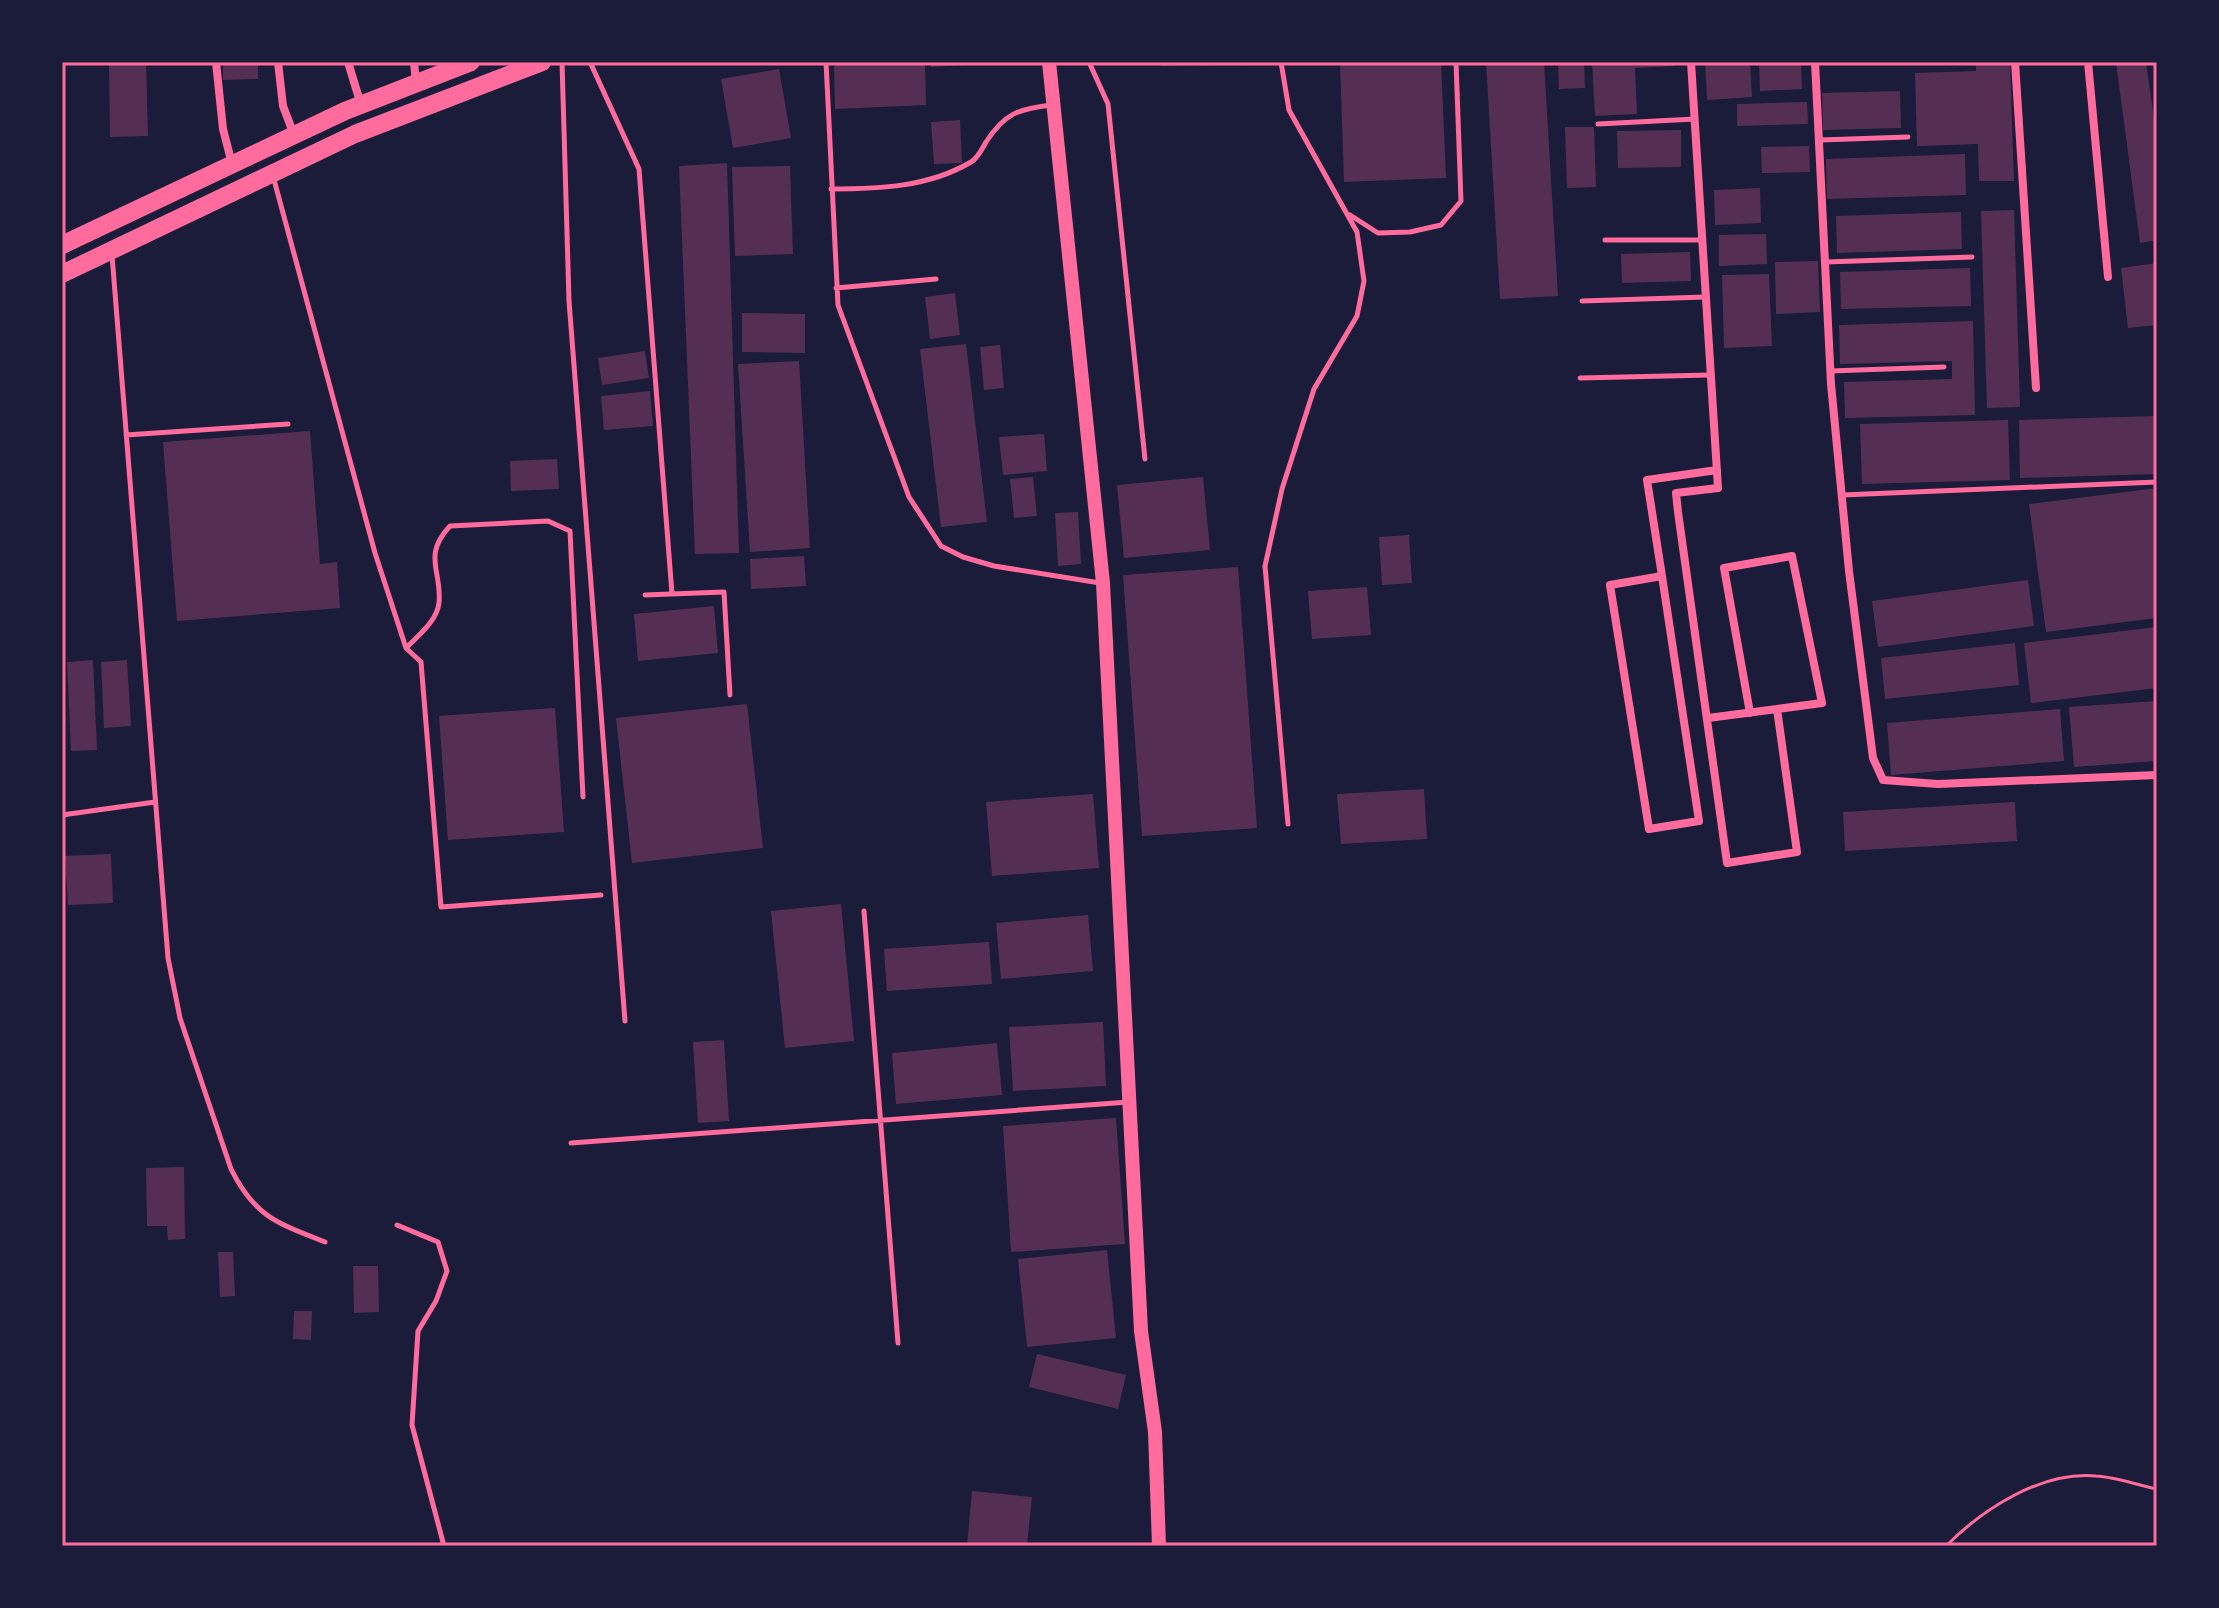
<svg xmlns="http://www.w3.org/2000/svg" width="2219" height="1608" viewBox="0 0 2219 1608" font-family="'Noto Sans',sans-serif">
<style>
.building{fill:#542f53}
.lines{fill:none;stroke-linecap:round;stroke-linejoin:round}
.path{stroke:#ff6b9d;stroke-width:3}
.service{stroke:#ff6b9d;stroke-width:5}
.minor{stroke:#ff6b9d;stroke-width:8}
.tertiary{stroke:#ff6b9d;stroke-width:14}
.trunk{stroke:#ff6b9d;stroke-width:18}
.neatline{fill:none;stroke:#ff6b9d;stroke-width:3}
</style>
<rect width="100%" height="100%" fill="#1b1b3a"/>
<path class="building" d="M109,62h37l2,74 -38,1z
M223,62h35v17l-35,1z
M834,62h91l1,43 -91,4z
M931,62h55v2l-55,3z
M1161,62h96v3l-96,1z
M1340,62h101l5,116 -102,4z
M1486,62h58l14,234 -58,3z
M1558,62h26l1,26 -26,1z
M1592,62h83v4l-40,2 2,46 -42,2z
M1705,62h45l2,35 -45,3z
M1759,62h42l1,27 -42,2z
M1976,62h34l4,119h-35l-1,-37 -61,2 -2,-73 61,-2z
M2116,62h30l11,79v99l-17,3z
M779,69l12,69 -58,10 -12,-69z
M1900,91l1,37 -78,2 -1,-37z
M1807,102l1,22 -71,2v-22z
M960,120l2,43 -28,1 -3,-42z
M1565,127h29l2,60 -29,1z
M1681,130v37l-63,1 -1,-37z
M1809,146l1,26 -48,1 -1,-26z
M1965,154l1,41 -139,4 -1,-40z
M727,163l12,390 -44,1 -16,-388z
M790,166l3,88 -58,2 -3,-89z
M1760,188l1,35 -46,2 -1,-35z
M2014,210l6,197 -33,1 -6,-197z
M1961,212l1,37 -125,4 -1,-37z
M1766,234l1,30 -48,2v-31z
M1690,252l1,29 -69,2 -1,-29z
M1818,261l2,51 -44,2 -1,-52z
M2157,263v62l-29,3 -7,-60z
M1970,268l1,38 -130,3 -1,-37z
M1769,274l3,72 -48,2 -2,-73z
M955,293l5,42 -30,4 -5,-42z
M742,313l63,1v39l-63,-1z
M1973,321l2,94 -130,3 -1,-36 108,-3v-18l-112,3 -1,-39z
M966,344l21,178 -46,5 -21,-178z
M1000,345l4,43 -20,2 -4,-43z
M645,351l4,27 -47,7 -4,-27z
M799,361l11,187 -60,4 -12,-188z
M650,391l3,35 -49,4 -3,-34z
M2157,416v58l-137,4 -1,-58z
M2008,420l2,60 -148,4 -2,-60z
M310,431l10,133 17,-2 3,46 -163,13 -14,-179z
M1044,434l3,37 -44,4 -4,-38z
M557,459l2,30 -48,2 -1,-30z
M1033,477l4,39 -23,2 -4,-39z
M1203,477l7,73 -86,8 -7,-73z
M2157,488v130l-111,14 -17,-128z
M1078,512l3,52 -23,2 -3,-53z
M1409,535l3,48 -30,2 -3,-48z
M804,556l2,30 -55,3 -1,-30z
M1238,567l19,261 -115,8 -19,-261z
M2028,580l6,46 -156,21 -6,-46z
M1367,587l4,48 -59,4 -4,-48z
M714,606l4,47 -80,8 -4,-47z
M2157,627v61l-126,15 -7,-60z
M2015,643l4,42 -134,14 -4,-41z
M93,660l4,90 -26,1 -4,-89z
M127,660l4,66 -27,2 -3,-66z
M2157,701v60l-83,6 -5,-60z
M747,704l16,144 -131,15 -16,-145z
M555,708l9,124 -116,8 -9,-124z
M2060,709l4,52 -173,14 -4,-52z
M1424,789l3,50 -86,5 -4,-50z
M1093,794l6,74 -107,8 -6,-74z
M2015,802l2,39 -172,10 -2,-39z
M111,854l2,49 -45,2 -3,-49z
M841,904l13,137 -69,7 -14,-137z
M1088,915l5,56 -92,8 -5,-56z
M989,942l3,42 -105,7 -3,-42z
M1103,1022l3,64 -93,5 -4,-64z
M724,1040l5,81 -31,2 -5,-81z
M997,1043l5,52 -106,9 -4,-51z
M1116,1118l9,126 -114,8 -8,-126z
M184,1167l1,72 -17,1 -1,-14h-20l-1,-58z
M1107,1250l9,88 -89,9 -9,-88z
M218,1252h15l2,44 -15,1z
M353,1266h25l1,46 -25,1z
M294,1311h18l-1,29 -18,-1z
M1037,1354l89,21 -8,34 -89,-22z
M972,1491l60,6 -5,49h-60z"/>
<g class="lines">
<path class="path" d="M1946,1546c37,-37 95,-75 150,-70 20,1 41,9 61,13"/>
<path class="service" d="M562,62l7,239 56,720
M590,62l49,107 33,425
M826,62l12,243 71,192 32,49 22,11 31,9 106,17
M1089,62l19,42 37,355
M1281,62l8,48 68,122 7,49 -7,35 -43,73 -32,100 -17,77 23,258
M2156,62l1,13
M1598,124l97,-5
M1820,140l88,-3
M273,176l102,377 31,95 15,14 20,245 160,-12
M831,189c48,0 98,-2 140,-27 7,-4 11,-13 15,-20 19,-29 32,-33 66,-37
M1350,215l28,18 32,-1 31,-7 20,-24 -5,-139
M1605,240h97
M112,255l56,703 12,60 51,151c24,48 46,54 94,73
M1826,262l146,-5
M836,288l100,-9
M1582,301l123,-4
M1830,371l114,-4
M1580,378l130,-3
M126,435l162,-11
M1842,495l315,-13
M645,595l79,-3 6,103
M406,648c12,-12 31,-27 33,-45 3,-33 -17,-47 11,-77l98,-5 22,10 13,266
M62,815l93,-13
M864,911l34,432
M571,1143l558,-41
M397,1225l41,17 9,29 -11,30 -18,30 -6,94 32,121"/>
<path class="minor" d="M216,62l7,67 9,35
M278,62l5,44 11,29
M348,62l13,43
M414,62l2,21
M1691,62l27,426 -42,5 2,19 49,351 70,-11 -20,-143 -69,9
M1815,62l16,322 18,187 24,187 10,22 55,4 219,-9
M2015,62l21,326
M2088,62l20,215
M1662,576l37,245 -50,8 -39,-244 52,-9 -15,-96 70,-10
M1750,713l-26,-145 68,-12 30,147 -45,6"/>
<path class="tertiary" d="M1049,62l54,521 38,748 14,101 4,114"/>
<path class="trunk" d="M62,245l283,-134 126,-49
M62,274l293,-140 187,-72"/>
</g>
<rect width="2219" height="1608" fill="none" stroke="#1b1b3a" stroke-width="128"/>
<rect x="64" y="64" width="2091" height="1480" class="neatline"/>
</svg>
